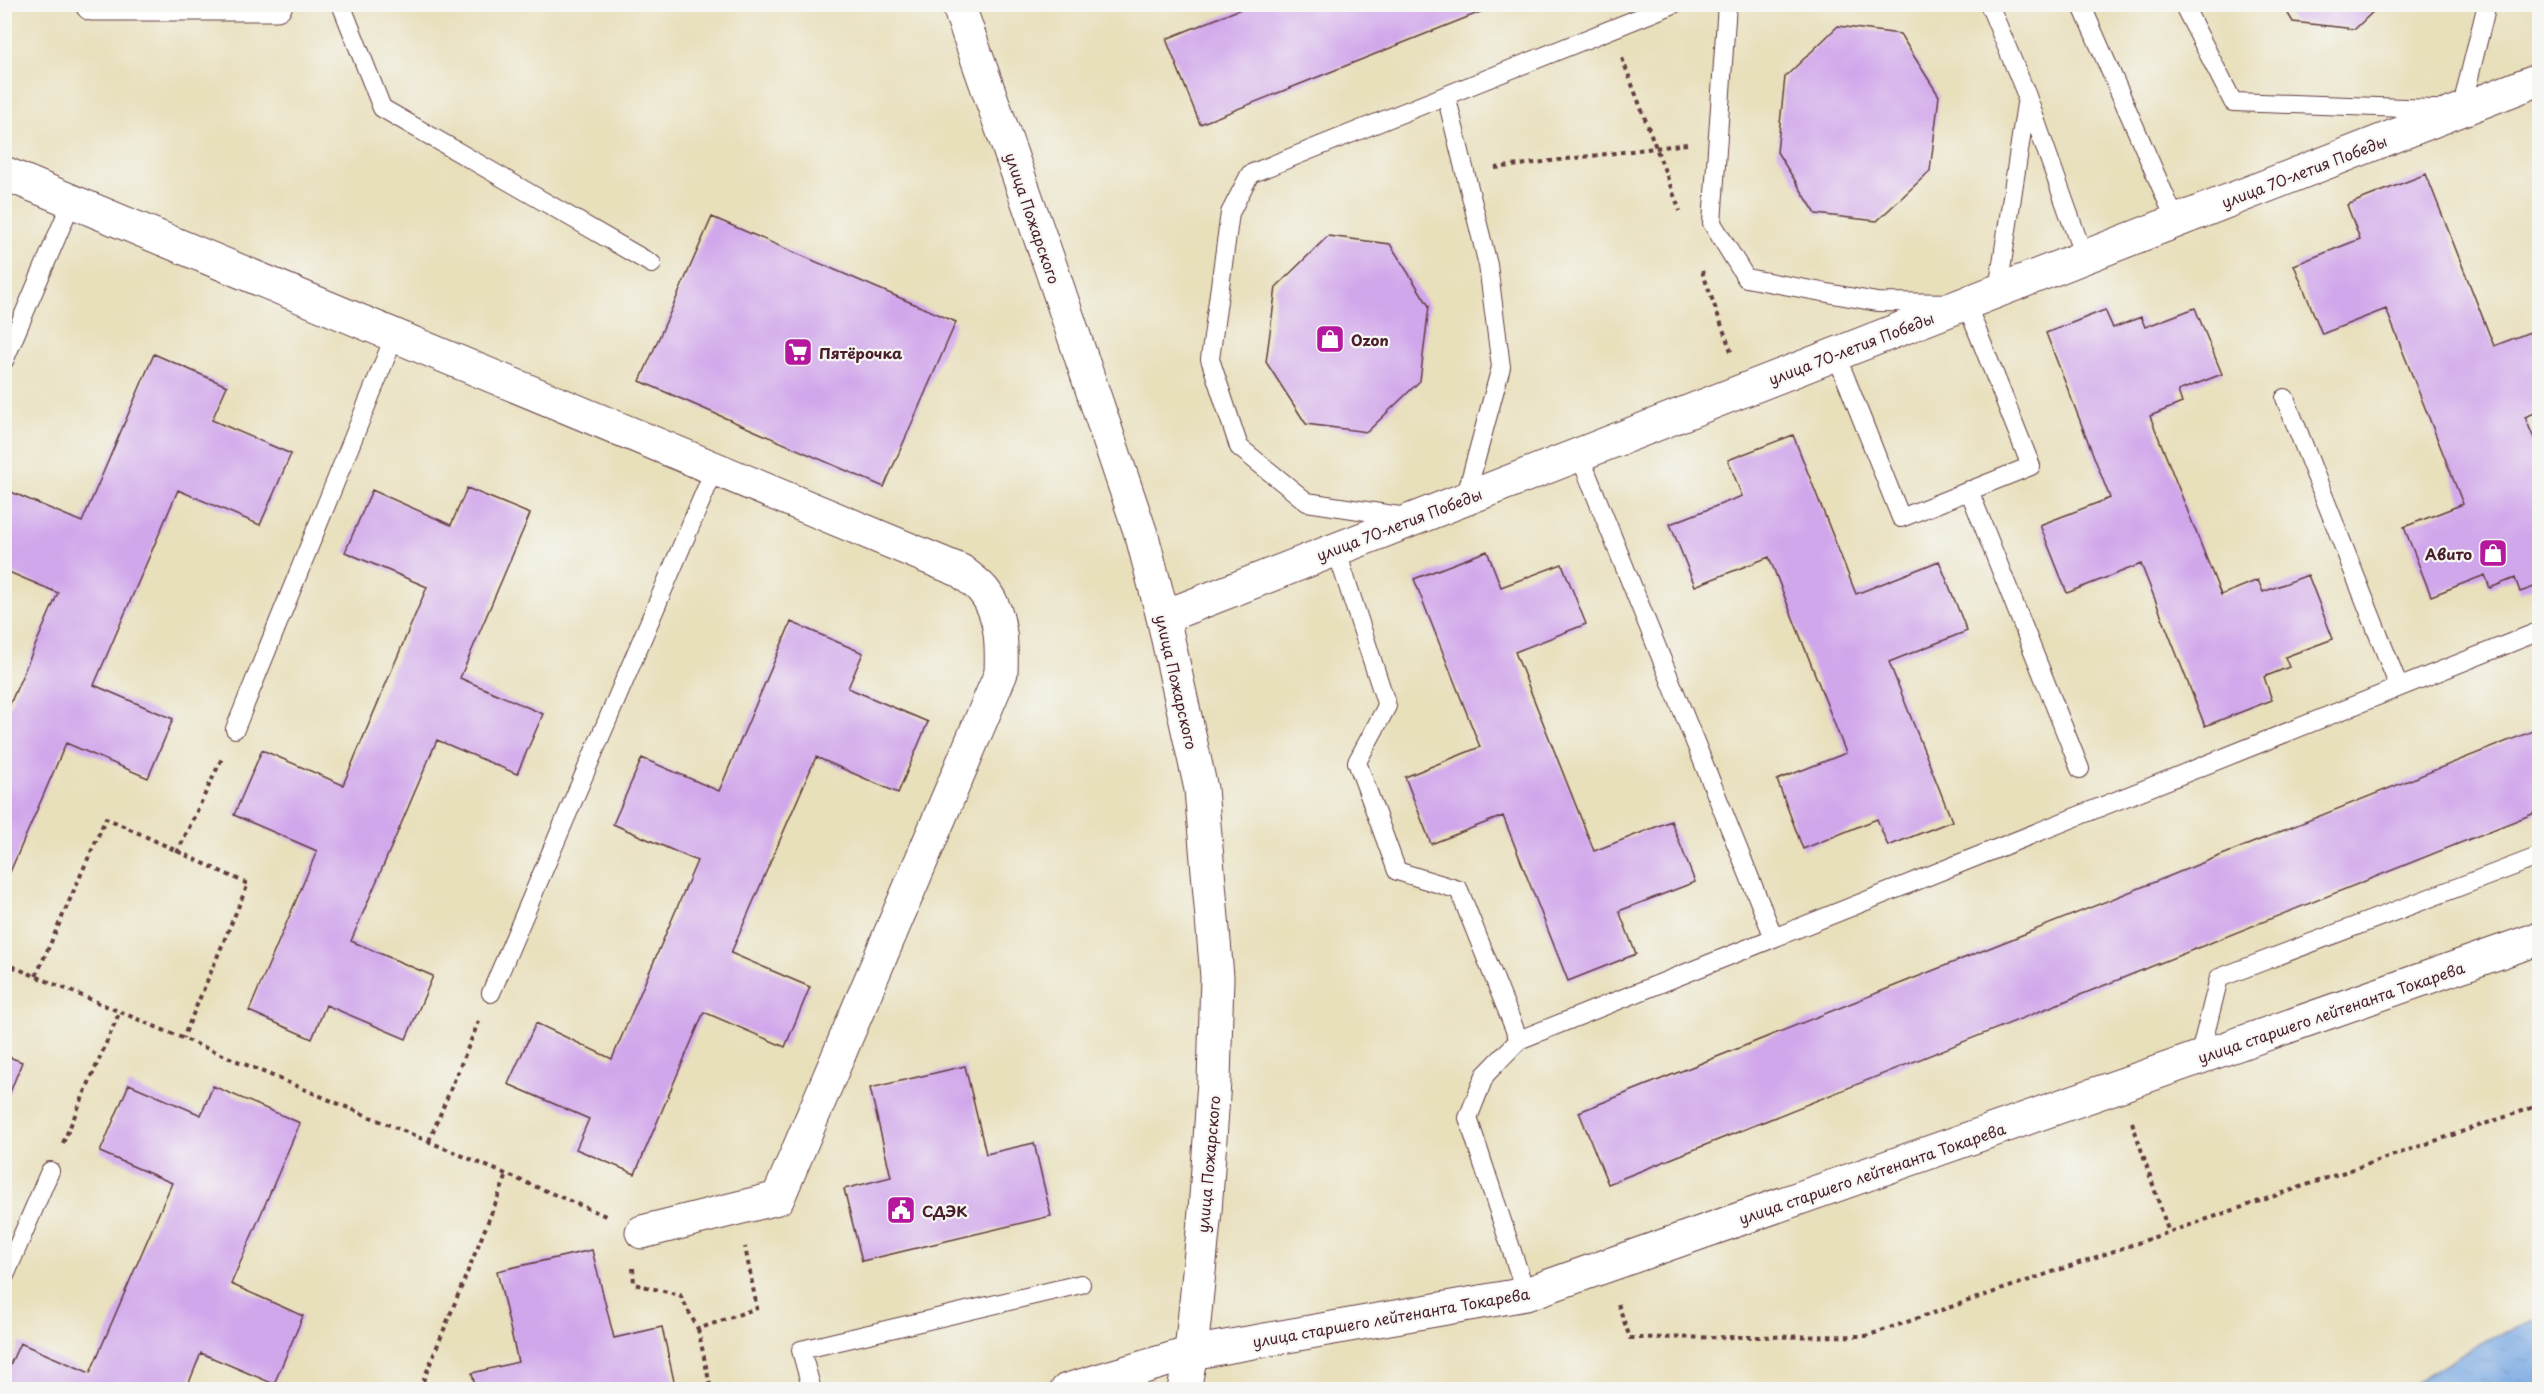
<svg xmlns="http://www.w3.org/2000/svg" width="2544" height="1394" viewBox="0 0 2544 1394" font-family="'Playpen Sans',sans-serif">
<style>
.water{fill:url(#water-ripples);stroke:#626487;stroke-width:1.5}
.building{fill:#d1a7eb}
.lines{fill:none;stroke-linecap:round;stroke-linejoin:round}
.service-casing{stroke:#623c41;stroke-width:20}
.minor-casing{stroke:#623c41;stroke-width:35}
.tertiary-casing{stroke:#623c41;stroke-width:35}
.path{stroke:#623c41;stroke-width:4;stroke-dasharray:4.5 4.5;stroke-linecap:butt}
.service{stroke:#fff;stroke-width:18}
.minor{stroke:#fff;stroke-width:33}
.tertiary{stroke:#fff;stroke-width:33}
.labels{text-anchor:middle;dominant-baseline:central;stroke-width:4.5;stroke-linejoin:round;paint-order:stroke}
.street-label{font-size:15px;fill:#4a1f2b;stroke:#f6f6f2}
.poi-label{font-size:15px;font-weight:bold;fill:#4a1f2b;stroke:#f6f6f2;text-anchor:start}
</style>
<defs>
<pattern id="water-ripples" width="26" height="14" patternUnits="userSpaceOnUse" patternTransform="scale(1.5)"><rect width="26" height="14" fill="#79a9e3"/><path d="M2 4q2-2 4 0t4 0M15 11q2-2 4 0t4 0" fill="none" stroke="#6589b8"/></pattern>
</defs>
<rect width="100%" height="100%" fill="#f6f6f2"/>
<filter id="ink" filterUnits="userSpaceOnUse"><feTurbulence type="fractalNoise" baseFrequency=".0167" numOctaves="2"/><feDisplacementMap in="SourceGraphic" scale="12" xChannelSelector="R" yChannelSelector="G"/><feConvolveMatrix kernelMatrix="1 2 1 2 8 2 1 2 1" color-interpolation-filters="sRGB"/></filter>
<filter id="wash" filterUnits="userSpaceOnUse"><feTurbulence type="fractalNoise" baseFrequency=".008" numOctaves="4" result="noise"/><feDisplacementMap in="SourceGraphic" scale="24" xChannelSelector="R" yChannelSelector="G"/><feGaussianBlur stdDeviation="1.35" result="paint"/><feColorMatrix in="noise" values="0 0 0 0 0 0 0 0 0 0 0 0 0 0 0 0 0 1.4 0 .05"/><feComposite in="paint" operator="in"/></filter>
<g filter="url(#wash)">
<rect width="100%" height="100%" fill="#e8dfbb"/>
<path class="water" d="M2539,1319v70h-136l85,-50z"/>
<g id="blocks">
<path class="building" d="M1253,4h245v1l-298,119 -34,-85z
M2282,4h99l-26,25 -62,-7z
M1838,26l62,8 39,62 -9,75 -53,50 -61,-7 -39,-62 8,-75z
M2426,174l68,172 46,-18v83l-15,6 15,36v132l-20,7 -5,-14 -25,10 -5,-13 -54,21 -27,-69 59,-23 -77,-195 -64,25 -28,-69 66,-26 -13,-34z
M712,217l244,105 -72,165 -244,-106z
M1328,236l62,8 39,62 -9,75 -53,51 -61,-8 -40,-62 10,-75z
M2195,308l27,66 -44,17 4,12 -32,13 71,179 37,-15 5,12 45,-17 25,64 -48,18 4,10 -25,10 8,23 -67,26 -64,-162 -74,29 -27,-68 70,-27 -64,-165 59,-23 8,18 28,-11 4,10z
M154,354l73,32 -15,34 79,34 -31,71 -82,-35 -84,195 79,34 -25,59 -82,-35 -62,143v-168l54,-125 -54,-23v-81l78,33z
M1793,435l63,159 83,-33 28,70 -78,31 63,159 -64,25 -11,-27 -74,30 -26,-69 69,-27 -77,-196 -74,29 -25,-62 72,-28 -14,-36z
M467,488l63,26 -70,164 83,36 -26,60 -80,-34 -86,201 82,35 -27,63 -80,-34 -14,34 -63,-28 68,-160 -83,-36 28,-65 81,35 84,-198 -82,-35 27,-62 79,35z
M1487,551l14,36 61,-23 24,60 -71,28 79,199 77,-30 24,61 -76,29 17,43 -68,27 -65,-165 -72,28 -26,-67 75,-30 -66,-168z
M791,622l72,31 -15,35 80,34 -30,71 -82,-36 -85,196 79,34 -25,60 -81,-35 -69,162 -59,-25 13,-30 -81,-35 28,-61 76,36 85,-198 -84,-37 29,-66 77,33z
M2540,728v83l-932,373 -29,-72z
M4,1055l18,7 -17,43h-1z
M965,1066l21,88 48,-11 17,73 -189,45 -18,-72 47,-12 -21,-89z
M129,1084l72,31 12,-29 87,37 -69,161 72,32 -29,68 -73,-31 -15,37h-182v-12l16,-35 70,30 82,-190 -72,-31z
M592,1250l22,88 48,-11 14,63h-200l-4,-17 46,-11 -21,-91z"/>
</g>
</g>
<g filter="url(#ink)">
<use href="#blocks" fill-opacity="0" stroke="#623c41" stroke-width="1.5"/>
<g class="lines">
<g class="service-casing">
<path id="service" d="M341,4l41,104 270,156
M1727,4l-15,219 34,55 131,24 89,1 65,163 -130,52 -65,-164
M1989,4l38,92 57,161
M2081,4l95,217
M2183,4l50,98 228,8 26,-106
M1446,95l42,170 13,102 -36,132
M1998,290l29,-193
M4,361l68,-160
M2285,398l114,289
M1579,454l195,484
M1969,490l111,279
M1406,517l-99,-15 -68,-55 -29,-88 20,-146 20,-39 424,-170
M1336,549l51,157 -30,56 40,109 62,19 60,150
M235,729l160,-394
M491,993l224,-525
M2199,1058l20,-80 321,-122
M4,1278l46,-107
M1526,1294l-58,-176 17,-43 34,-35 1021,-409
M812,1390l-11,-40 280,-66"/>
</g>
<g class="minor-casing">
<path id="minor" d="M4,173l957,398c7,6 16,12 22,19 19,23 19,55 18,83l-223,525 -136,34
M1163,617l1377,-538
M1067,1390l124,-37 335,-59 1014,-356"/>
</g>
<g class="tertiary-casing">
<path id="tertiary" d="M92,4h184
M958,4l93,264 92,272 20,77 38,172 16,188 -3,104 -9,130 -14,142 -7,37"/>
</g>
<path class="path" d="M1622,58l58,153
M1495,168l192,-24
M1702,271l30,83
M177,853l46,-97
M4,963l604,254
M36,976l70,-158 142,66 -65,154
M2132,1122l37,111
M429,1141l50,-120
M63,1143l57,-132
M633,1268l1,16 46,11 18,34 59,-21 -12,-61
M1618,1304l12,34 236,-2 674,-231
M698,1329l13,61
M421,1390v-4l86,-211"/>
<use href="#service" class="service"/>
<use href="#minor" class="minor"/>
<use href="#tertiary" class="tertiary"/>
</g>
</g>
<defs>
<g id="shop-square" transform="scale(1.5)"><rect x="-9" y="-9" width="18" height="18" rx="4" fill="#b5179e" stroke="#f6f6f2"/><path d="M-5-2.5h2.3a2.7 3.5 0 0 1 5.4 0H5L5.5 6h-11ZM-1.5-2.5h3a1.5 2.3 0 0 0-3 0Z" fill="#fff"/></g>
<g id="supermarket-square" transform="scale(1.5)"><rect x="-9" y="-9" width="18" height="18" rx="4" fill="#b5179e" stroke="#f6f6f2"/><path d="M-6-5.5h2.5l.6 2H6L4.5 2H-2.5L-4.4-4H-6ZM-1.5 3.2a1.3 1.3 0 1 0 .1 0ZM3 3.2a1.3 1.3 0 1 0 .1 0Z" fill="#fff"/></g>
<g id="civic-square" transform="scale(1.5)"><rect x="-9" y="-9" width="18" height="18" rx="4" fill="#b5179e" stroke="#f6f6f2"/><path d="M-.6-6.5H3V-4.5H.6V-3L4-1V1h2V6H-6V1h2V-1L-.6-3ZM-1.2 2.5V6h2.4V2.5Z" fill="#fff"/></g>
</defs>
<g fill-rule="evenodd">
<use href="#shop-square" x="1330" y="339"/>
<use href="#supermarket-square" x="798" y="352"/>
<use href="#shop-square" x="2493" y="553"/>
<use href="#civic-square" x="901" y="1210"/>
</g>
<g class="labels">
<g class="street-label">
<text transform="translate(2304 171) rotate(-21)">улица 70-летия Победы</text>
<text transform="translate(1033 218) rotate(71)">улица Пожарского</text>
<text transform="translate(1851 348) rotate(-21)">улица 70-летия Победы</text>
<text transform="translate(1399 524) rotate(-21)">улица 70-летия Победы</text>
<text transform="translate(1177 682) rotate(77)">улица Пожарского</text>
<text transform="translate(2331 1012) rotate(-19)">улица старшего лейтенанта Токарева</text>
<text transform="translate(1208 1164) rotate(-85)">улица Пожарского</text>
<text transform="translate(1872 1173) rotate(-19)">улица старшего лейтенанта Токарева</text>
<text transform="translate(1391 1317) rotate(-10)">улица старшего лейтенанта Токарева</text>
</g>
<g class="poi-label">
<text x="1351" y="339">Ozon</text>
<text x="819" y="352">Пятёрочка</text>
<text x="2472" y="553" text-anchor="end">Авито</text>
<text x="922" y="1210">СДЭК</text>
</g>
</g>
<rect width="2544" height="1394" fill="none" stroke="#f6f6f2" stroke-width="24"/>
</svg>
